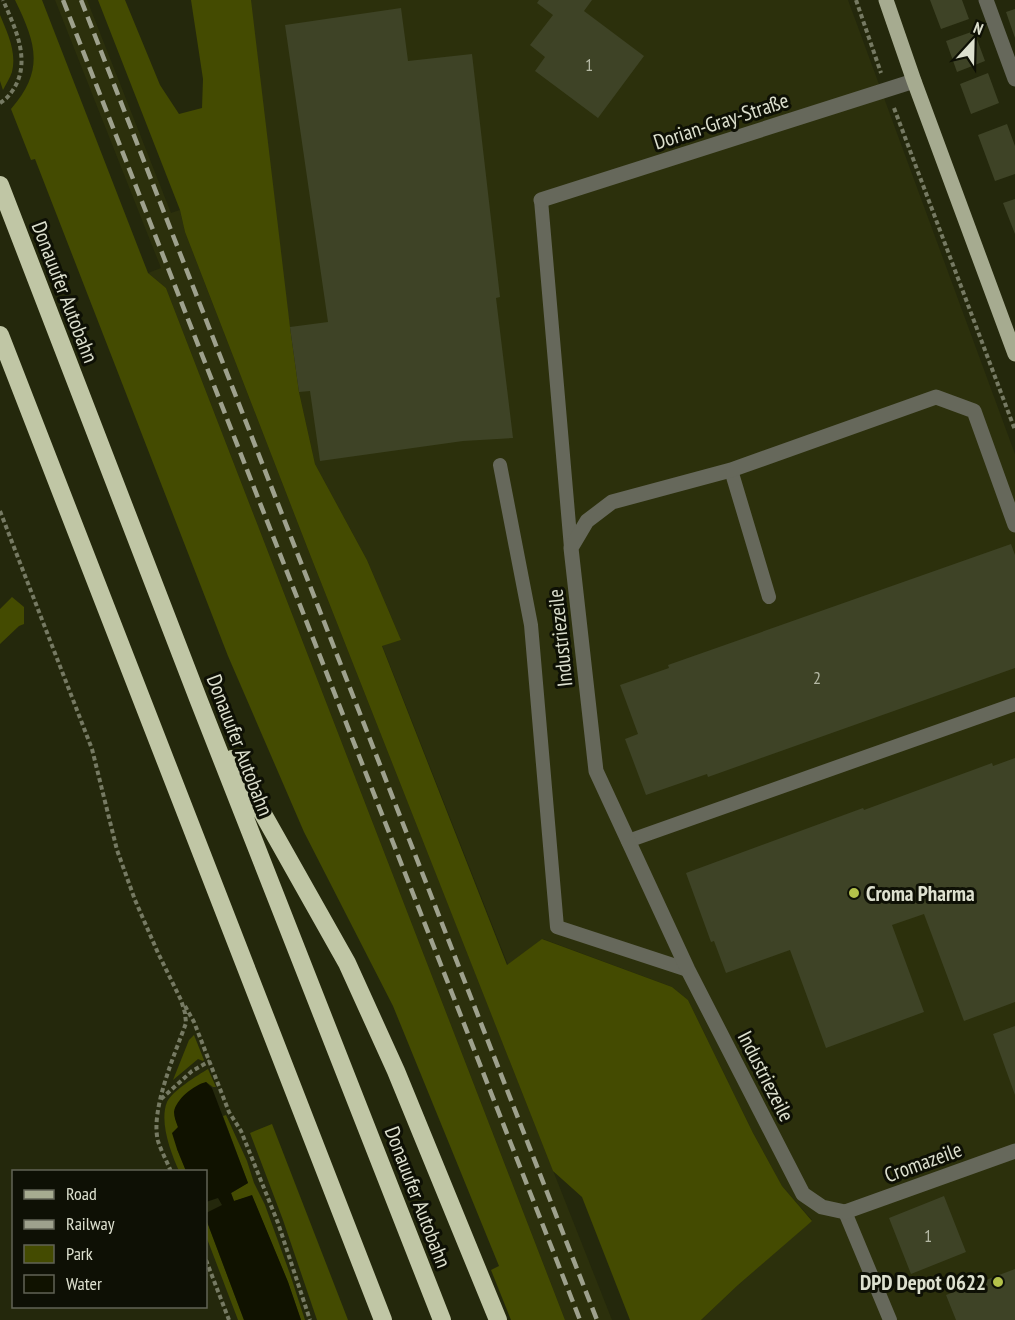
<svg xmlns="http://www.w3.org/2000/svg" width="1015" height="1320" viewBox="0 0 1015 1320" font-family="'PT Sans Narrow',sans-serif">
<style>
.built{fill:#2c300c}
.green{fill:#444b01}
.water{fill:#101200}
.building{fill:#3e4326}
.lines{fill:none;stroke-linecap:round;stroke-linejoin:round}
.path{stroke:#767a63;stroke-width:4;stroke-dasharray:4.5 3;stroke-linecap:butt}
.lane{stroke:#66685b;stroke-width:14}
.street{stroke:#66685b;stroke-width:15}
.primary{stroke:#a6ab90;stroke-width:15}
.highway{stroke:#c0c6a5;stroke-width:18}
.rail{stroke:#9ea18d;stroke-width:4.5;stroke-dasharray:12 6;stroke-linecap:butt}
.poi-dot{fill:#b4c24a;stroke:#0e1005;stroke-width:2}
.labels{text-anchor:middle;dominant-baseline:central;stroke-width:6;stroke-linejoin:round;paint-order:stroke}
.number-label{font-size:18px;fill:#b5b9a5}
.street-label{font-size:21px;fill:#dde0cf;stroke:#0e1005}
.poi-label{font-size:21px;font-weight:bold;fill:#dde0cf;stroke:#0e1005;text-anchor:start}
</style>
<rect width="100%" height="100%" fill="#24280c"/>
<path class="built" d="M55,0h32l84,213 9,-3 5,22 124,320 303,768h-47l-399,-1032 -18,-15 13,-5z
M222,0h626l167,454v866h-314l37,-35 74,-65 -30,-34 -29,-53 -65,-133 -16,-13 -129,-48 -35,26 -126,-320 19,-5 -34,-80 -52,-96 -16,-72 -9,-65z"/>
<path class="green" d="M15,0h27l106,273 18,15 399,1032h-54l-20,-50 8,-4 -106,-260 -89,-174 -76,-176 -193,-497 -4,1 -20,-51c34,-39 25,-66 4,-109z
M98,0h27l35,85 19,29 23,-6 1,-29 -12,-79h60l39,327 9,65 16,72 52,96 34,80 -19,6 125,319 35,-26 130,48 16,13 65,133 29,53 30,35 -74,64 -37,35h-71l-48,-123 -29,-26 -244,-619 -124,-320 -5,-22z
M0,15c7,17 17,37 12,57 -2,6 -6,12 -9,18l-3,-9z
M12,597l12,10v17l-5,2 -19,18v-35z
M194,1035l10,25 -1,1 -5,-2 -25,21 16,-40z
M208,1069l8,18h-3l-7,-5 -31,35 3,10 -1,22 9,22h-7c-8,-18 -20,-49 -12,-69 5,-11 31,-27 41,-33z
M226,1115l21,46 7,22 11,22 25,69 15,46h-4l-13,-38 -36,-86 -18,5 -3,-8 17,-10 -25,-67z
M272,1124l76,196h-31l-34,-100 -33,-87z
M206,1219l38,101h-6l-32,-84z"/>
<path class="water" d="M206,1082l6,6 36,95 -17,10 3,8 18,-6 36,87 13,38h-57l-38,-101v-6l16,-8 -4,-7 -12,4v-30l-20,-1 -9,-22 -5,-16 6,-6c-2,-5 -4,-10 -4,-15 2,-13 20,-27 32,-30z"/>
<path class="building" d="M539,0h53l-8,11 60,45 -46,62 -63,-47 10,-14 -15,-12 23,-30 -16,-12z
M930,0h32l7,19 -28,10z
M401,8l7,53 64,-7 28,243 -4,1 17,140 -50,3 -143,20 -10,-70 -11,1 -9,-65 38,-5 -43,-297z
M1015,9v29l-9,-26z
M974,31l11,30 -28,11 -11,-31z
M988,73l11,30 -28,11 -11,-30z
M1007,124l8,22v28l-20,7 -17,-46z
M1015,199v35l-12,-31z
M1011,544l4,11v113l-307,109 -1,-3 -61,21 -21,-56 13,-5 -18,-49 49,-17 -1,-3z
M1015,758v244l-51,19 -40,-107 -32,11 32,87 -98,36 -36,-98 -64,23 -12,-32 -3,1 -25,-69 177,-65 1,2 128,-47 1,3z
M1015,1026v69l-22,-61z
M944,1196l22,56 -55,22 -22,-56z
M1015,1269v51h-59l-10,-25z"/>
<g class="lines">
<path class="path" d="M856,0l25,73
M0,103c6,-4 9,-7 13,-13 19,-29 2,-62 -10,-90
M894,108l121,322
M0,511l92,238 25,101 18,50 23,53 23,47 4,13 1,10c-11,31 -36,87 -28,118 3,10 9,20 13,31
M185,1006l9,16 35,90 12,19 37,92 32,97
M161,1099l31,-28 18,-10
M206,1260l23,60"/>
<path class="lane" d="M541,200l30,348
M500,465l31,160 26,302 131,43
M731,470l38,127
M628,841l387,-137
M845,1212l45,108"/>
<path class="street" d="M986,0l29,79
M541,200l373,-119
M1015,525l-41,-114 -38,-14 -205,73 -119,32 -25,19 -16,27 25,223 92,199 115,224 19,13 23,5 170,-61"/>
<path class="primary" d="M886,0l28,81 101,273"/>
<path class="highway" d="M0,185l199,516 243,619
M0,335l383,985
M232,759l115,204 49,108 102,249"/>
<path class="rail" d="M63,0l517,1320
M81,0l516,1320"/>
</g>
<g class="poi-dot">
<circle cx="854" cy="893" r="6"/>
<circle cx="998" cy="1282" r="6"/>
</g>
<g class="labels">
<g class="number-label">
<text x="589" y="64">1</text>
<text x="817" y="677">2</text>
<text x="928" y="1235">1</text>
</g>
<g class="street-label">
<text transform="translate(721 121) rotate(-18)">Dorian-Gray-Straße</text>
<text transform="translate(65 292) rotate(69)">Donauufer Autobahn</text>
<text transform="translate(560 638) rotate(-96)">Industriezeile</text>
<text transform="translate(240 745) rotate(69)">Donauufer Autobahn</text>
<text transform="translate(766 1076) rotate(63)">Industriezeile</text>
<text transform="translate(923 1162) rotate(-20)">Cromazeile</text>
<text transform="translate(418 1197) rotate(69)">Donauufer Autobahn</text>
</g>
<g class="poi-label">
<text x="866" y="893">Croma Pharma</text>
<text x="986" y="1282" text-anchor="end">DPD Depot 0622</text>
</g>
</g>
<rect x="12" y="1170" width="195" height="138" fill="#0e1005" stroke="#616356" stroke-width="1.5"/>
<rect x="24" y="1190" width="30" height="9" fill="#a6ab90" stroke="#616356" stroke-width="1.5"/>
<text x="66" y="1200" font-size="18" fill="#dde0cf">Road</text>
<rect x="24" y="1220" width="30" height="9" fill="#9ea18d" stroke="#616356" stroke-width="1.5"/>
<text x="66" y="1230" font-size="18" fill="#dde0cf">Railway</text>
<rect x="24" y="1245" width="30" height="18" fill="#444b01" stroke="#616356" stroke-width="1.5"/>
<text x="66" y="1260" font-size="18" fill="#dde0cf">Park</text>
<rect x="24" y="1275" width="30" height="18" fill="#101200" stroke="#616356" stroke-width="1.5"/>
<text x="66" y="1290" font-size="18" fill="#dde0cf">Water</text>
<g transform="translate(973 42) rotate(22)" stroke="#0e1005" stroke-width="4.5" paint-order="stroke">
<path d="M0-4.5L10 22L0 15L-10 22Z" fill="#dde0cf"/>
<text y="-9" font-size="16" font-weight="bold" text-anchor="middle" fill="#dde0cf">N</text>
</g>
</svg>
